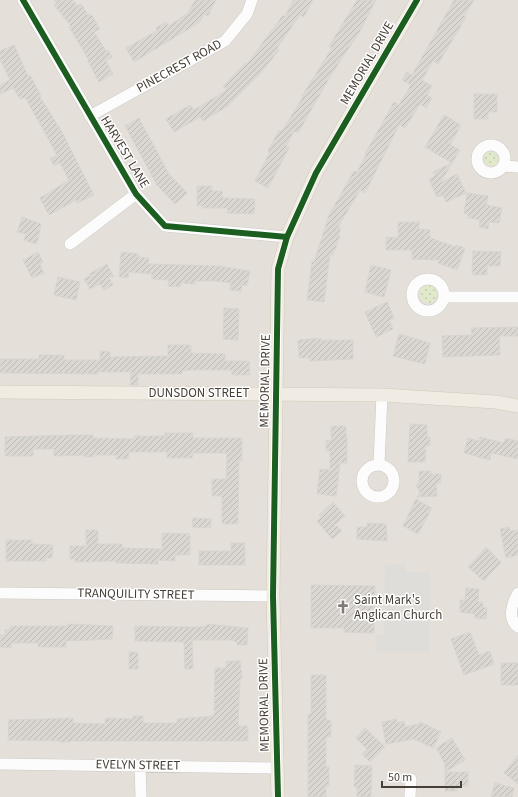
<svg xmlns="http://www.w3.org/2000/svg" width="518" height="797" viewBox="0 0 518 797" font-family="'Source Sans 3',sans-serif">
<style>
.residential{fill:#e4dfd8}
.grass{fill:url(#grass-dots)}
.parking{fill:#dfddda}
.building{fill:url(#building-hatch);stroke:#d8d5d0}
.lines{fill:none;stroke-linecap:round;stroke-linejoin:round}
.minor-casing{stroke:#cccac6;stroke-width:12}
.major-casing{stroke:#d2c9b8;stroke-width:14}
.minor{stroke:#fdfcfc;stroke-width:11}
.major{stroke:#f0ece4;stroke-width:13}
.cycleway-casing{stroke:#fff;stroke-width:8}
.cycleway{stroke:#1b5e20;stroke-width:6}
.labels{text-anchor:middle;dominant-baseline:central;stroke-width:3;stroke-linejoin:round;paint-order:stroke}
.street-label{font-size:13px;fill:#463f36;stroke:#fff}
.poi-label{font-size:13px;fill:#463f36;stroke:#fff;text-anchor:start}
</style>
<defs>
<pattern id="grass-dots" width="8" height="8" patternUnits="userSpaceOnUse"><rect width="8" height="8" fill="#e0eacb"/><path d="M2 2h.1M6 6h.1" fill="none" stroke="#c2caaf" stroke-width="1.8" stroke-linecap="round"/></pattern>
<pattern id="building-hatch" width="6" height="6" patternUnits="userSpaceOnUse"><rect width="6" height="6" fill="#dad7d2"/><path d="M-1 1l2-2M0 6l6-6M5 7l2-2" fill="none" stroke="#bcbab5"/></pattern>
</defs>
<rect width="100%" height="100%" fill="#f0eeea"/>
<path class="residential" d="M0,0h518v797h-518z"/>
<path class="grass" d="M484 159a7 7 0 1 1 14 0a7 7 0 1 1-14 0Z
M419 294a9 9 0 1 1 18 0a9 9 0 1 1-18 0Z"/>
<path class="parking" d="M385,564h21v8h24l-1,81 -54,-1 1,-17h8z"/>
<path class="building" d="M54,0h19l4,6 4,-2 7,11 3,-1 9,15 -6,3 12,19 2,-1 4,7 -6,4 7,13 -14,8 -11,-21 1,-1 -20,-33 2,-1 -17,-21 3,-2z
M195,0h21l-8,16 -4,-2 -4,8 -66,40 -8,-14 31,-17 -1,-3 10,-6 3,4 19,-13z
M293,0h20l-9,17 -4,-2 -23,33 2,2 -20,25 -31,31 -25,15 -3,-4 -26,15 -8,-13 24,-14 4,5 33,-20 -4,-4 23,-23 1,1 36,-49 2,2z
M357,0h19l-16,31 -29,44 -33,58 -4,-2 -8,15 3,2 -21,40 -13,-7 15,-29 -2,-1 11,-21 3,1 21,-34 -1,-1 30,-48 -3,-2z
M454,0h20l-10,16 2,1 -28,47 -5,-3 -11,19 10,6 -5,9 5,3 -6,10 -6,-4 -15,24 -6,-3 -34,68 -5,-3 -22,37 3,1 -3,8h2l-7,19 -3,-1 -6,48 -17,-2 5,-39 2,1 15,-47 25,-44 3,1 9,-17 -1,-1 29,-52 5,3 12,-20 -9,-5 5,-8 5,3z
M14,45l14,31 2,-1 11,21 -1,1 22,35 32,63 -17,8 -1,-3 -27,15 -9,-17 29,-18 -9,-17 -6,3 -4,-7 7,-4 -32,-58 -5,2 -7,-11 -13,6v-9l10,-5 -10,-21v-8z
M474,94h23v18h-9v7h-14z
M444,115l17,10 -11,20 10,5 -8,13 -27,-16z
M139,118l30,56 18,19 -12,11 -18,-19 -32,-59z
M452,163l-11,19 16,-8 9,19 -20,9 -3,-7 -6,2 -8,-18 6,-3 -2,-4z
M197,186h15v5h10l1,7 32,1 -1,15 -27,-1 1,-5h-26l1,-2h-6z
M467,193l21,3 -2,9 16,3 -3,15 -10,-1 -1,7 -9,-2 1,-7 -12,-2v-4l-4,-1z
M22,217l19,7 -4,20 -13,-4 2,-6 -9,-2z
M398,222h21v7l11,1v8l26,9v-2l9,3 -8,22 -19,-7 2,-3 -28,-1v-9h-26v-13l12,1z
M473,251l28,1 -1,14h-13v9h-15z
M38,252l5,10 -3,2 4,9 -12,5 -9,-18z
M121,252l17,2v3l11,1 -1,6 71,2 31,5 -3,15 -5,-1 -1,6 -11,-1 1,-7 -16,-2h-20v3l-14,-1 -1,4 -12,-1 1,-6 -17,-1v-5l-23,-2 -1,6 -9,-1z
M107,264l7,13 -6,-1 5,9 -9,5 -4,-6 -10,5 -6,-10 8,-4 -3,-1z
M371,265l20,5 -7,27 -19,-5z
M58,277l22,5 -4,18 -22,-5z
M387,302l7,16 -5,2 4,9 -17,8 -11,-25z
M224,308l15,1 -1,31 -15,-1z
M518,327v9h-19l1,19 -57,2 -1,-21 30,-1 -1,-7z
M399,334l31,9 -5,21 -32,-8z
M321,338v2h32v19l-43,2v-3h-11l-1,-18z
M168,345h23v8l34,1v7h24l1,14h-18v-5h-41l-9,1v3h-44v11h-8l1,-13h-33v2l-98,-1v-14h39v-4h25v5h36v-9l10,1v5l58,-1z
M410,424l17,1v12h3v9l-4,-1 -1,17h-17z
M331,426h15v10h1v27h-7l-4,33 -19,-2 3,-25 10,1v-19h-4v-11l5,1z
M165,433h28v5h49v23h-3l-1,63h-16v-28h-10v-17h14l1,-26h-34l-1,5h-25v-6h-38l-1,7h-12v-4h-22v2h-10v-2l-30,1v-7h-21v7h-28v-19l67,-2h21v3l41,1v-3h31z
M480,437l24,6 1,-5 13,3v18l-27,-6 -1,7 -26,-7 4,-15 11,3z
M419,471h12v3h10v9h-5l1,13 -20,1 3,-5 -4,-7 3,-3z
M416,499l16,9 -14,26 -15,-8z
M333,502l12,14 -12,10h4l5,5 -10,8 -15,-18 4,-4 -2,-2z
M193,518l18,1v9l-19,-1z
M367,523l19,1 1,17 -30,-2v-12h10z
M509,527l1,4 8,-1v25l-12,3 -6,-29z
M86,530h12v14h24v4l40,1v-16l28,1v21h-15v6l-17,-1v4l-42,-1v-2l-41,1v-3h-5v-13h16z
M6,540h26v4l21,1 -1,13h-6v3h-40z
M231,543h14v22h-46v-14h32z
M486,547l15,15 -17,19 -16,-14z
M311,585l64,1 -1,47 -30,-1v-4h-33z
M466,588l13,1 -1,13h5l-1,5 5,1 -1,11 -11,-1v-4l-15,-2v-12h5z
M68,624l45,2 -1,13 -46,2v6h-28v-4h-27v5l-11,-1v-12h5v-5l5,-1v-3h58z
M207,624l41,4 -1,17h-10v-3l-6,-2h-39l1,29h-8l-1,-27 -49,-1v-15l61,1 11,-1z
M470,632l9,23 11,-4 4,13 -30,11 -13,-36z
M129,652h9v17h-9z
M226,661h14l2,17h-2l-2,48h10v15h-178v1h-10v-1l-52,-1 1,-20 64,-2v5l32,1v-6l28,1v-3h10v7h34v-4l37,-3 1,-48h11z
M501,663h17v22h-17z
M311,675h15v45l5,1v16h-5v30h3v19h-3v11h-18v-83h3z
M396,719l1,4 7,-2 1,6 14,-3 1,-2 21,10 -8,16 -19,-9 -28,5 -4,-22z
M365,728l20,19 -15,15 -8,-8 5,-5 -11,-11z
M452,738l13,22 -20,12v-8l-9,-16z
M518,755v29l-14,-11z
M355,765l17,1 -1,31h-14v-10h-3z
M445,772h23v14h-11v5h-12z
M495,783l19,5 -2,9h-21z"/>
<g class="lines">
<g class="minor-casing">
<path id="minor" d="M23,0l113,194 29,32 122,11
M90,116l135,-75 22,-27 5,-14
M477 159a14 14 0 1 1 28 0a14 14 0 1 1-28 0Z
M503,166l15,1
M70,244l66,-50
M412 295a16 16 0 1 1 32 0a16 16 0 1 1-32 0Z
M444,297h74
M379,465l3,-70
M362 481a16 16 0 1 1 32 0a16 16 0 1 1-32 0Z
M0,593l273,3
M518,593c-6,10 -11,26 0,34
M0,764l276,4
M140,765l1,32
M410,797l1,-18"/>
</g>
<g class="major-casing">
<path id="major" d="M0,392l382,3 114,7 22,4
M278,797l-5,-201 5,-327 9,-32 29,-64 101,-173"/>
</g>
<use href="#minor" class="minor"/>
<use href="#major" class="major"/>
<g class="cycleway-casing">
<path id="cycleway" d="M23,0l113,194 29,32 122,11
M278,797l-5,-201 5,-327 9,-32 29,-64 101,-173"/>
</g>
<use href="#cycleway" class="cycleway"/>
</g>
<defs>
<g id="church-bare" transform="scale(1.08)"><path d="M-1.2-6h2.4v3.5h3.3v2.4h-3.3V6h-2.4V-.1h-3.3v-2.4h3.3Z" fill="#827c75" stroke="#fff" stroke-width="2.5" paint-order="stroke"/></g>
</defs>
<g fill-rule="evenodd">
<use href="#church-bare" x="343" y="607"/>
</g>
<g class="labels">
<g class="street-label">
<text transform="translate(367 63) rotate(-60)">MEMORIAL DRIVE</text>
<text transform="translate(179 66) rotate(-29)">PINECREST ROAD</text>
<text transform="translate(125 152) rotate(59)">HARVEST LANE</text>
<text transform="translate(265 381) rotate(-89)">MEMORIAL DRIVE</text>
<text x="199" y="393">DUNSDON STREET</text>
<text transform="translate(136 594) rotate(1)">TRANQUILITY STREET</text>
<text transform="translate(264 705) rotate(-91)">MEMORIAL DRIVE</text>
<text transform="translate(138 765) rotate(1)">EVELYN STREET</text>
</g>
<g class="poi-label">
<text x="354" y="600">Saint Mark's<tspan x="354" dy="15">Anglican Church</tspan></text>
</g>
</g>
<path d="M382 781v6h79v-6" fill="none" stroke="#463f36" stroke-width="2"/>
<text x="388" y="781" font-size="12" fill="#463f36" stroke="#ffffff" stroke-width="3" paint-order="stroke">50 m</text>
</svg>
